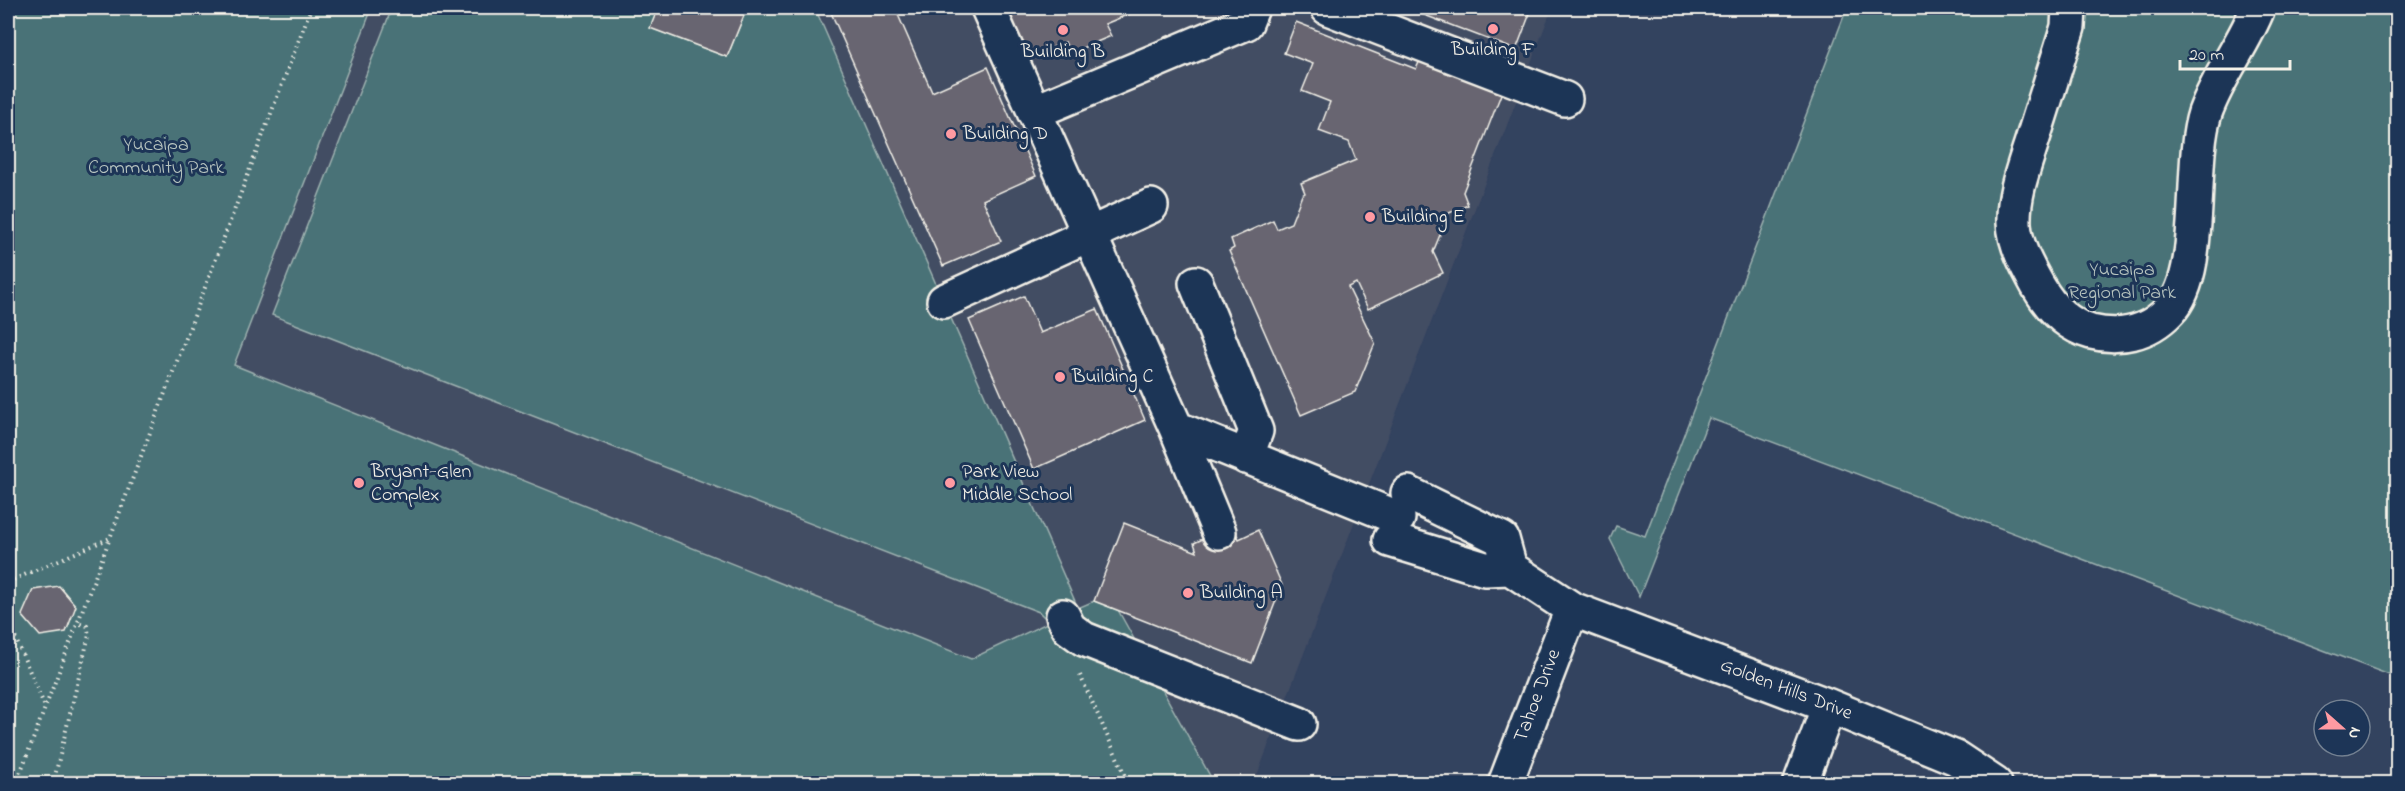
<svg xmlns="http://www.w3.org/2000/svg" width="2405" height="791" viewBox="0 0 2405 791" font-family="'Indie Flower',sans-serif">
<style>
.built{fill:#434d64}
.green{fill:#497277;stroke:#9eb2b0;stroke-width:1.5}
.building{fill:#676571;stroke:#f4f1e8;stroke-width:1.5}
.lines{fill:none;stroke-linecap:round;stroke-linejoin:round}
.minor-casing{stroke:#f4f1e8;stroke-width:38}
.path{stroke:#f4f1e8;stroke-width:4;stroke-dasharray:1.5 4.5;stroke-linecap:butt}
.minor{stroke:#1d3557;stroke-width:33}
.poi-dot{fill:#ff9aa2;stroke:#1d3557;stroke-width:2}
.labels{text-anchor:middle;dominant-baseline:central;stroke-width:6;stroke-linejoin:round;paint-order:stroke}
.poi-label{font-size:20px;fill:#f4f1e8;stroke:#1d3557;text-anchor:start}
.park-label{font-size:20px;fill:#b8c5c0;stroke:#1d3557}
.street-label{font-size:20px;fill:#f4f1e8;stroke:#1d3557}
</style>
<rect width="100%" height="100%" fill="#33435f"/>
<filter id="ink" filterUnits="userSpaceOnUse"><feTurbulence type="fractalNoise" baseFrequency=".0167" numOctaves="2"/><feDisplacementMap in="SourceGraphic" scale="12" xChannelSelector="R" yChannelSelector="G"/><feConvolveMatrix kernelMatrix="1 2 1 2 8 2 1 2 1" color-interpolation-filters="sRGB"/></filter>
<g filter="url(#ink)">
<path class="built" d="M372,8h1180l-298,775h-40l-96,-173 -24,-9 -123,58 -737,-294z"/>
<path class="green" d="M8,8h364l-138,357 737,294 76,-36 -1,-4 -7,-7 -767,-297 120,-307h266l-7,20 76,29 20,-49h68l263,600 16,-7 24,9 96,173h-1206z
M1847,8h550v670l-688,-260 -70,179 -29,-58 6,-13 29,10z"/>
<path class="building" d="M658,8h89l-20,49 -77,-29z
M829,8h66l37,84 56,-25 48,109 -53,24 18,41 -58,25z
M1007,8h137l-39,16 6,12 -41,17 -5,-11 -36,16z
M1406,8h126l-16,42z
M1296,22l120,47 5,-11 82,31 -40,103 5,13 -19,8 -16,39 10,21 -75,36 -12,-26 -8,4 27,56 -20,49 -54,23 -72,-164 5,-3 -3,-9 42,-19 4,9 14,-6 11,-28 3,-2 -4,-10 55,-23 -7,-18 -30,-11 11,-29 -28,-11 11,-27 -29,-11z
M1024,296l16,37 57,-24 48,111 -111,49 -65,-149z
M1124,523l73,29 -3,-9 39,-18 6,14 19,-9 24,55 -30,78 -158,-62z
M59,586l17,20 -10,26 -26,4 -18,-21 11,-25z"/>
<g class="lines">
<g class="minor-casing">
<path id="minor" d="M988,8l188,420 222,90
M1328,8l237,91
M2069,8l-1,19c-11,36 -23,72 -34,108 -9,29 -21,58 -20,88 1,22 14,45 24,63 12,21 29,39 53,46 29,7 57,1 78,-21 37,-38 19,-146 36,-198 13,-37 39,-69 53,-105
M1034,112l212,-89 6,-15
M1196,283l60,148 -10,26
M944,301l207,-95
M1176,428l43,104
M1408,493l94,46 8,29
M1390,540l95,29 25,-1 62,41 257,97 127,52 39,26
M1063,616l6,12 15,11 215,85
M1505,784l67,-175
M1800,784l29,-78"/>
</g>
<path class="path" d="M8,582l102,-44 201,-530
M8,621l37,86
M1080,675l49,109
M16,784l94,-246
M53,784l36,-149 -2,-9 -10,-3"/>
<use href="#minor" class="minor"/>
</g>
</g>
<g class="poi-dot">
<circle cx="1493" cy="29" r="6"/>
<circle cx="1063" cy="30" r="6"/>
<circle cx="951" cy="134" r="6"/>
<circle cx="1370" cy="217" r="6"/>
<circle cx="1060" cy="377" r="6"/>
<circle cx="359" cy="483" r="6"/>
<circle cx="950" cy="483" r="6"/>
<circle cx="1188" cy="593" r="6"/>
</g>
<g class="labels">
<g class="poi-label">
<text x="1493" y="50" text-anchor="middle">Building F</text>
<text x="1063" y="52" text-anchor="middle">Building B</text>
<text x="963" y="134">Building D</text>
<text x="1382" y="217">Building E</text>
<text x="1072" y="377">Building C</text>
<text x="371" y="472">Bryant-Glen<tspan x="371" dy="23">Complex</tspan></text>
<text x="962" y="472">Park View<tspan x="962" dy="23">Middle School</tspan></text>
<text x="1200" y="593">Building A</text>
</g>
<g class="park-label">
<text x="156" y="145">Yucaipa<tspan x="156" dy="23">Community Park</tspan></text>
<text x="2122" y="270">Yucaipa<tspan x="2122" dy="23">Regional Park</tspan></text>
</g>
<g class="street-label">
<text transform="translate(1786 690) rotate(21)">Golden Hills Drive</text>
<text transform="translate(1538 696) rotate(-69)">Tahoe Drive</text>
</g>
</g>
<rect width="2405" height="791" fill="none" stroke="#1d3557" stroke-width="30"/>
<rect x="15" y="15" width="2375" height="761" fill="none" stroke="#f4f1e8" stroke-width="2" filter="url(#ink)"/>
<g transform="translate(2342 728) rotate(111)"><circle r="28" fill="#1d3557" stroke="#738091" stroke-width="1.5"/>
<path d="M0-4.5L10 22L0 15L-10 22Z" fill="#ff9aa2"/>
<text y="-9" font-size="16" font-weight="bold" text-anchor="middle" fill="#f4f1e8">N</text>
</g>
<path d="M2180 60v9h110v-9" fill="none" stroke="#f4f1e8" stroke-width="3"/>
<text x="2189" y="60" font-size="18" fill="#f4f1e8" stroke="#1d3557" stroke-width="4.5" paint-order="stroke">20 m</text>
</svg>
